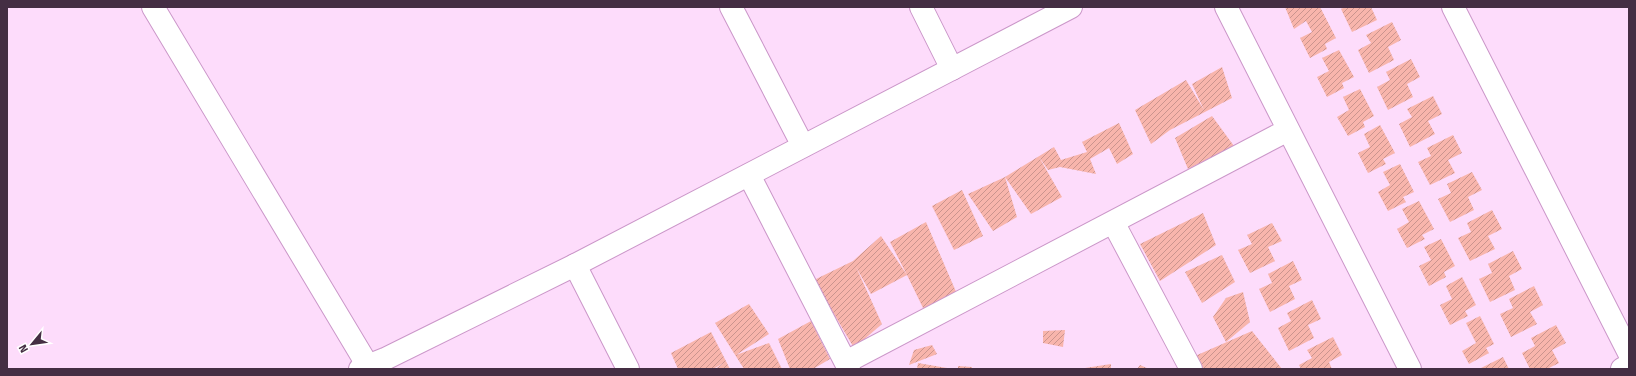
<svg xmlns="http://www.w3.org/2000/svg" width="1636" height="376" viewBox="0 0 1636 376" font-family="'Fira Sans',sans-serif">
<style>
.building{fill:url(#building-hatch)}
.lines{fill:none;stroke-linecap:round;stroke-linejoin:round}
.street-casing{stroke:#cb97c9;stroke-width:24}
.secondary-casing{stroke:#cb97c9;stroke-width:24}
.street{stroke:#fff;stroke-width:22}
.secondary{stroke:#fff;stroke-width:22}
</style>
<defs>
<pattern id="building-hatch" width="6" height="6" patternUnits="userSpaceOnUse"><rect width="6" height="6" fill="#f8b5ac"/><path d="M-1 1l2-2M0 6l6-6M5 7l2-2" fill="none" stroke="#ca948e"/></pattern>
</defs>
<rect width="100%" height="100%" fill="#fddcfb"/>
<path class="building" d="M1285,7h35l16,31 -11,6 2,5 -17,9 -10,-20 12,-6 -6,-11 -12,8z
M1345,7h26l6,13 -25,12 -11,-23z
M1392,22l9,18 -13,7 6,13 -25,13 -11,-23 13,-7 -5,-8z
M1339,50l15,27 -12,6 2,5 -17,9 -10,-20 12,-6 -7,-13z
M1411,59l9,18 -13,7 6,13 -25,13 -11,-23 13,-7 -4,-8z
M1222,67l10,31 -62,32 -19,14 -16,-34 51,-30 18,30 -12,-26z
M1360,89l14,27 -11,6 2,5 -17,9 -11,-19 12,-7 -6,-13z
M1433,96l9,18 -14,7 7,13 -25,13 -11,-23 13,-7 -5,-8z
M1212,116l22,30 -46,23 -13,-31z
M1119,123l14,31 -16,10 -8,-16 -19,11 6,15 -36,-7 -12,3 -9,-13 23,40 -31,17 -26,-37 12,40 -24,14 -25,-37 37,-17 49,-30 7,13 26,-8 -5,-10z
M1380,125l15,28 -12,6 3,5 -18,9 -10,-20 12,-6 -6,-13z
M1453,135l9,18 -14,7 7,13 -25,12 -12,-23 13,-6 -4,-8z
M1400,164l14,28 -11,5 3,5 -18,9 -10,-19 12,-7 -7,-13z
M1472,172l10,18 -14,7 6,13 -24,12 -12,-23 13,-6 -4,-9z
M962,190l21,46 -29,14 -22,-44z
M1419,201l15,28 -12,6 3,4 -18,9 -10,-19 12,-7 -7,-13z
M1492,210l10,19 -14,7 7,13 -25,12 -12,-23 13,-6 -4,-9z
M1203,213l13,32 -56,36 -20,-37z
M926,222l31,72 -33,16 -17,-35 -36,19 -15,-27 26,57 -28,24 -40,-68 39,-19 28,-25 26,39 -17,-33z
M1272,223l10,18 -14,6 7,14 -25,12 -12,-23 14,-6 -5,-9z
M1441,239l14,27 -11,6 2,5 -17,9 -10,-20 12,-6 -7,-13z
M1513,251l9,18 -13,7 6,14 -25,12 -11,-23 13,-6 -4,-9z
M1222,255l13,27 -33,21 -17,-31z
M1293,261l9,19 -13,6 6,13 -25,13 -11,-23 13,-6 -4,-9z
M1462,277l14,28 -11,6 3,5 -18,9 -10,-20 12,-6 -6,-13z
M1534,286l9,19 -13,7 7,12 -26,13 -11,-23 13,-6 -4,-9z
M1243,292l7,30 -24,20 -13,-25 13,-19z
M1312,300l9,19 -13,6 6,13 -25,13 -11,-23 13,-7 -4,-8z
M749,304l20,30 -33,21 33,-12 13,26h-38l-29,-46z
M1480,316l14,28 -8,4 3,5 -20,11 -7,-13 14,-8 -10,-20z
M811,321l19,38 -17,10h-23l-12,-30z
M1556,325l10,18 -14,7 7,13 -12,6h-17l-8,-16 13,-7 -4,-8z
M1065,330l-2,17 -20,-4v-12z
M1252,331l30,38h-78l-9,-13z
M711,332l19,37h-15l9,-6 -11,6h-35l-7,-16z
M1333,337l9,18 -13,7 3,7h-31l-2,-4 13,-7 -5,-8z
M932,345l5,9 -28,11 5,-15z
M1503,357l6,12h-30z
M918,363l29,5v1h-30z
M1111,364v5h-26v-1z
M1140,365l9,4h-12z
M958,366l14,1v2h-14z"/>
<g class="lines">
<g class="street-casing">
<path id="street" d="M153,7l215,359
M731,7l72,139
M921,7l31,62
M1226,7l184,362
M1453,7l176,346
M749,175l100,194
M1113,222l78,147
M575,265l53,104
M846,362l442,-232
M1622,369l7,-4"/>
</g>
<g class="secondary-casing">
<path id="secondary" d="M360,369l25,-10 190,-94 496,-258"/>
</g>
<use href="#street" class="street"/>
<use href="#secondary" class="secondary"/>
</g>
<rect width="1636" height="376" fill="none" stroke="#442e43" stroke-width="16"/>
<g transform="translate(32 344) rotate(241)" stroke="#ffffff" stroke-width="3" paint-order="stroke">
<path d="M0-3L7 15L0 10L-7 15Z" fill="#442e43"/>
<text y="-6" font-size="11" font-weight="bold" text-anchor="middle" fill="#442e43">N</text>
</g>
</svg>
